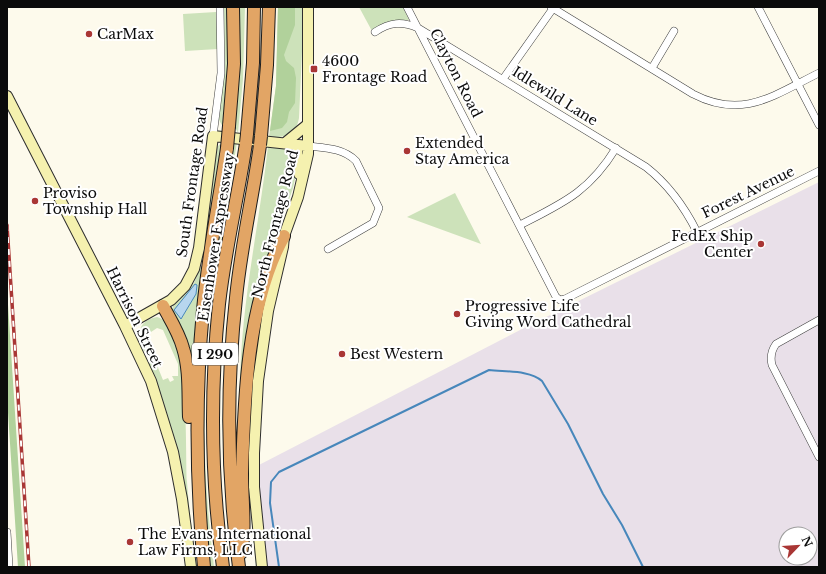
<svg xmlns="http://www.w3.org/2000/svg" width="826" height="574" viewBox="0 0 826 574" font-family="'Libre Baskerville',serif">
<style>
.industrial{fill:#e9e0e9;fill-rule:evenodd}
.green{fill:#cde2ba}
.forest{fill:#b1d19b}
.water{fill:#b7d6ee;stroke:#4787bb}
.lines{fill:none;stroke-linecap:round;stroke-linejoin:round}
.stream{stroke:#4787bb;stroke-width:2}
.minor-casing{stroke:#3e3e3e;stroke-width:8}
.secondary-casing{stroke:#2d2d2d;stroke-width:12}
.motorway-casing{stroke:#1c1c1c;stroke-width:14}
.minor{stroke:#fff;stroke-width:7}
.secondary{stroke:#f5f1af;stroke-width:10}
.motorway{stroke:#e2a565;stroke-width:12}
.rail-casing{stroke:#a93635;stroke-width:3.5}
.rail{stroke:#fff;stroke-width:2;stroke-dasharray:6;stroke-linecap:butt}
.motorway-bridge-casing{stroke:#1c1c1c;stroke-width:14;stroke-linecap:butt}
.motorway-bridge{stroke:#e2a565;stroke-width:12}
.poi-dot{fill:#a93635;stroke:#fff;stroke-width:1.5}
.labels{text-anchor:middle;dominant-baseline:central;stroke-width:4;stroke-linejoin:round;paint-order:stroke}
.shield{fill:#fff;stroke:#545454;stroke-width:1}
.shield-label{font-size:13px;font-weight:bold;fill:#0b0b0b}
.poi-label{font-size:14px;fill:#0b0b0b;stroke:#fff;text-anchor:start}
.street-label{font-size:14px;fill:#0b0b0b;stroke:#fff}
</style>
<rect width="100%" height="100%" fill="#fdfaec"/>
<path class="industrial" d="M819,182v385h-553l-9,-101 267,-138zM786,534h24v24h-24z"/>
<path class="green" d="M224,7h3v65l-4,55 -4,-7 6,-58z
M238,7h7l-2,72 -5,54 -3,-6 3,-44z
M278,7h26l-5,111c-3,17 -14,20 -30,19l7,-51z
M359,7h44l6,13h-14l-23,11z
M216,12l2,37 -33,2 -2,-37z
M237,142c-9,61 -23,122 -29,183 -7,80 -4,162 6,242h-4l-5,-45 -4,-113 7,-99 24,-164z
M221,143l-17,116 12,-111z
M268,146l26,4 2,25 -3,13 -21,61 -32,142c0,-83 19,-164 28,-245z
M455,193l26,51 -74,-27z
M201,266h2l-11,101 -20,-57 1,-5 21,-22z
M157,317c34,8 28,134 30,165 2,28 6,57 10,85h-2l-47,-203 6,-6 9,22 5,-2 2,4 4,-2 -2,-4h6v-12l-15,-34 -6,-2 -9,6 -1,8 4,8 -5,2 -3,-2c-7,-15 -5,-30 14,-33z
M248,423h2l-1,38 9,106h-2l-8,-83z"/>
<path class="forest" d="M278,7h17v18l-11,30 2,6 8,7 2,10 -1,25 -6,9 -2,10 -5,6 -12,3 6,-45z
M7,289l18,278h-7l-11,-170z"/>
<path class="water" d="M195,284l2,1 -1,9 -15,25 -7,-9z"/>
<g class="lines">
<path class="stream" d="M279,567l-9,-64 1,-21 8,-10 210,-102c16,2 41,0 53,11l26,43 35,70 19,31 21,42"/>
<g class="minor-casing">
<path id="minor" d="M407,7l149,290 4,3 5,-1 254,-128
M551,7l142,87c50,26 81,1 126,-21
M758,7l61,118
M375,32c15,-10 27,-11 43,-4l228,139c23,18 38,39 51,65
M652,68l22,-37
M503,79l51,-72
M213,136l8,-63 -1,-66
M308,146c17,2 35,2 48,15l23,47 -6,15 -45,26
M520,225c43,-22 69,-33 96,-77
M819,320l-43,24c-5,7 -6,13 -4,21l47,92
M7,532l2,35"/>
</g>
<g class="secondary-casing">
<path id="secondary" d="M7,96l118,230 26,55 22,71 9,47 9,68
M285,143l22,-18
M297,145l2,29
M125,326l46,-26 14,-14 9,-17 5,-21 14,-112 95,10
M262,567l-8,-80v-34l4,-72 10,-70 15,-64 1,-11 14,-39 10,-43v-147"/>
</g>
<g class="motorway-casing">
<path id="motorway" d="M229,126l5,-62 -1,-57
M247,134l6,-71 1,-56
M261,136l6,-71 2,-58
M163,306c7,13 16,27 20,42 7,22 5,46 6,69
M241,553c5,-26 1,-52 1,-79 2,-75 5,-171 42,-238
M204,567c-8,-86 -9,-171 -1,-257 5,-54 16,-108 24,-162
M223,567c-12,-87 -13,-175 -4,-263 6,-54 19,-107 27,-161
M239,567c-12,-90 -13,-179 -3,-269 5,-52 17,-102 24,-153"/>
</g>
<use href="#minor" class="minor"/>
<use href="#secondary" class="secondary"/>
<use href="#motorway" class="motorway"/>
<g class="rail-casing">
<path id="rail" d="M7,225l22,342"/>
</g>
<use href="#rail" class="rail"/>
<g class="motorway-bridge-casing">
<path id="motorway-bridge" d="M246,143l1,-9
M260,145l1,-9
M227,148l2,-22"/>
</g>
<use href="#motorway-bridge" class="motorway-bridge"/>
</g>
<g class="poi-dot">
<circle cx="89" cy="34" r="4"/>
<rect x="310" y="65" width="8" height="8" rx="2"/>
<circle cx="407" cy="151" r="4"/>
<circle cx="35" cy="201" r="4"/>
<circle cx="761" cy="244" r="4"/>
<circle cx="457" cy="314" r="4"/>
<circle cx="342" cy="354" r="4"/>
<circle cx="130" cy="542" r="4"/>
</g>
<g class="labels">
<rect class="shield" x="192" y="343" width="46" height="22" rx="3"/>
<g class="shield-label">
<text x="215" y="354">I 290</text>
</g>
<g class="poi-label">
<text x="97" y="34">CarMax</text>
<text x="322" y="61">4600<tspan x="322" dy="16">Frontage Road</tspan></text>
<text x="415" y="143">Extended<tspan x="415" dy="16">Stay America</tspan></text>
<text x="43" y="193">Proviso<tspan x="43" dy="16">Township Hall</tspan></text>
<text x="753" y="236" text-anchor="end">FedEx Ship<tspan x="753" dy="16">Center</tspan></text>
<text x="465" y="306">Progressive Life<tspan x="465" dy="16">Giving Word Cathedral</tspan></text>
<text x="350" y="354">Best Western</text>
<text x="138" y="534">The Evans International<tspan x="138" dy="16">Law Firms, LLC</tspan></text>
</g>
<g class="street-label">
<text transform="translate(456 73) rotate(63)">Clayton Road</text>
<text transform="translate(555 96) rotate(32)">Idlewild Lane</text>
<text transform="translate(192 182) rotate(-82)">South Frontage Road</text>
<text transform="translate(748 192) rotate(-26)">Forest Avenue</text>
<text transform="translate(275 224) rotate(-76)">North Frontage Road</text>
<text transform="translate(216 237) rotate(-81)">Eisenhower Expressway</text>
<text transform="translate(135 317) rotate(64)">Harrison Street</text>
</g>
</g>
<rect width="826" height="574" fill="none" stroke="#0b0b0b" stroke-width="16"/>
<g transform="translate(798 546) rotate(65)"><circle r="19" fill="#ffffff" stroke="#9d9d9d"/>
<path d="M0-3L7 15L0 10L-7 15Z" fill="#a93635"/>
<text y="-6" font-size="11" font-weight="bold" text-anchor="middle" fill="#0b0b0b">N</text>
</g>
</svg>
